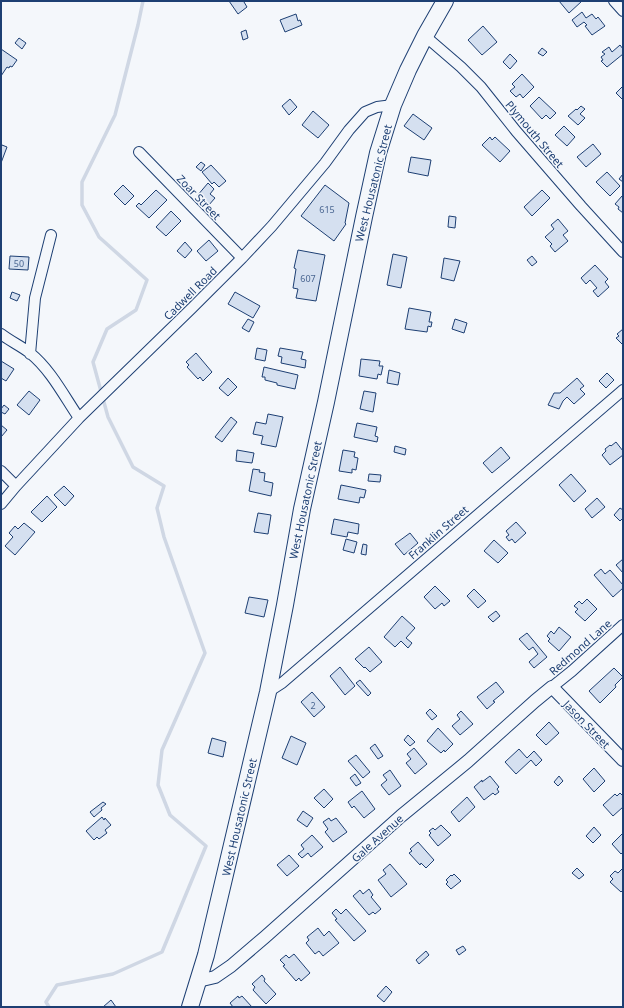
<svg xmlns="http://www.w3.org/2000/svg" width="624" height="1008" viewBox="0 0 624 1008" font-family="'Noto Sans',sans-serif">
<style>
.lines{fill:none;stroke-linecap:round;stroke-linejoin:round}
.stream{stroke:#cfd7e4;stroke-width:3.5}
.building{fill:#d5e0f0;stroke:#1d3f73}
.minor-casing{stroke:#1d3f73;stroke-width:12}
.tertiary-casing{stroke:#1d3f73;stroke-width:14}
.trunk-casing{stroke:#1d3f73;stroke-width:18}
.minor{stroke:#f4f7fb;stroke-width:10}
.tertiary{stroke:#f4f7fb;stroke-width:12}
.trunk{stroke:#f4f7fb;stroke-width:16}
.labels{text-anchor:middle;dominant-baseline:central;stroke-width:3;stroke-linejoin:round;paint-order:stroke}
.number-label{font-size:9px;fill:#4b6792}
.street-label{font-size:11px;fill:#1d3f73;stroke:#f4f7fb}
</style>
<rect width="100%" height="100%" fill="#f4f7fb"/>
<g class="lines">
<path class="stream" d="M49,1007l-3,-5 11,-17 56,-11 49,-22 44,-106 -36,-31 -12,-30 4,-35 43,-97 -41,-116 -7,-29 7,-22 -31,-19 -25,-50 -15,-55 14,-33 29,-19 11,-30 -48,-43 -17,-32v-23l33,-67 23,-90 5,-24"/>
</g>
<path class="building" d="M229,1h16l-1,1 3,5 -9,7z
M559,1h23l-13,12z
M582,12l4,6 6,-4 4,5 2,-2 7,9 -13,9 -7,-9 2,-1 -3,-3 -7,5 -5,-7z
M296,14l2,7 2,-1 2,5 -17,7 -5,-12z
M483,26l14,16 -15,13 -14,-15z
M246,30l2,8 -5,2 -2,-8z
M19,38l7,5 -4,6 -7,-6z
M620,45l3,4v5l-16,13 -6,-6 2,-1 -2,-3 4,-3 -3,-2 7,-5 3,5z
M542,48l5,4 -4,4 -5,-3z
M1,49l16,11 -5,7 -2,-1 -1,2 -2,-1 -6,9z
M510,54l7,7 -7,8 -7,-7z
M522,74l12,13 -11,11 -3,-4 -4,3 -6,-6 5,-4 -3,-3z
M623,86v12l-1,1 -6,-6z
M539,97l17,16 -6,6 -4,-4 -4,4 -12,-13z
M290,99l7,8 -8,8 -7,-9z
M581,106l4,3 -5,5 5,4 -7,7 -10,-9 8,-7 1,1z
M313,111l16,14 -11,13 -16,-13z
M413,114l19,14 -8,12 -20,-14z
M564,126l11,11 -8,9 -12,-11z
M490,137l2,3 3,-3 15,14 -10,11 -18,-17z
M593,144l8,10 -15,13 -9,-10z
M2,145l5,2 -6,16v-15z
M411,157l20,3 -3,16 -20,-4z
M201,162l4,3 -4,6 -5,-4z
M211,165l15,16 -7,6 -5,-5 -2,2 -10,-12z
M607,172l13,14 -10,10 -14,-14z
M623,174v8l-4,-3z
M208,183l6,6 -4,5 5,4 -7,8 -11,-10z
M123,185l11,11 -9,9 -11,-11z
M325,185l24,18 -4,20 1,1 -12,17 -33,-25z
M156,190l11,10 -18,18 -13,-12 3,-3 2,2z
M542,190l8,8 -18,18 -8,-9z
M622,196l1,1v16l-5,-4 1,-2 -4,-3z
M171,211l10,10 -15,15 -10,-9z
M449,216l7,1 -1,11 -7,-1z
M558,219l10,12 -5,4 5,6 -13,11 -5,-6 2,-2 -7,-7 9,-8 -3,-4z
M209,240l9,11 -12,10 -9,-10z
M185,242l7,8 -7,8 -8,-7z
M298,250l27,5 -9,46 -20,-3 2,-9 -5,-1 3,-19 -2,-1z
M393,254l14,3 -6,31 -14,-3z
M10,256l19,1 -1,13 -19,-1z
M532,256l5,6 -5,4 -5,-6z
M444,258l16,3 -6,20 -13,-3z
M595,265l13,14 -3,3 4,5 -11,10 -5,-6 4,-3 -7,-8 -4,4 -5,-6z
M12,292l8,3 -3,6 -7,-3z
M235,292l25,14 -7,12 -25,-14z
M409,308l22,4 -2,10h3l-1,5 -3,-1 -1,6 -22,-3z
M248,319l6,3 -5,10 -7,-4z
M455,319l12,4 -3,10 -12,-4z
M623,329v14l-1,1 -6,-6 3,-2 -2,-2z
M257,348l10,2 -2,11 -10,-2z
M280,348l23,4 -2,7 5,1 -1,8 -24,-5 1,-6 -4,-1z
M196,353l16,19 -9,9 -3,-4 -2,2 -11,-12 2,-2 -3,-3z
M361,359l19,2 -1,5h4l-2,9 -3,-1 -1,5 -18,-3z
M1,361l13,8 -8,12 -5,-3z
M264,367l34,8 -3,14 -18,-4v-2l-12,-3v-3h-3z
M389,370l11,3 -2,12 -11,-2z
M607,373l7,7 -8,8 -7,-7z
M228,378l9,9 -9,9 -9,-8z
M577,378l7,8 -4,3 5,5 -11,10 -7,-7 -4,4 -4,8 -11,-4 6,-12h6z
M29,391l11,9 -11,15 -12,-10z
M364,391l12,2 -3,19 -13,-3z
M4,405l5,4 -4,5 -4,-2v-3z
M268,414l15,3 -7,30 -15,-3 2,-8 -10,-2 3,-12 10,2z
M231,417l6,5 -15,20 -7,-5z
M357,423l20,4 -2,9 3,1 -1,5 -23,-5z
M1,425l6,5 -6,7z
M616,442l7,9v4l-13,10 -8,-10 4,-4 -1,-2 5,-4 1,1z
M395,446l11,3 -1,6 -11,-3z
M501,447l9,11 -18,15 -9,-10z
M237,450l17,3 -2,10 -16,-2z
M343,450l12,2 -1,5 4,1 -2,12 -4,-1v4l-13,-2z
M253,469l7,1 -1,2 6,1 -1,8 9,2 -2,13 -22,-5z
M369,474l12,1 -1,7 -12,-1z
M571,474l15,17 -12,11 -15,-17z
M341,485l25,5 -2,8 -4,-1 -1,6 -21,-4z
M64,486l10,10 -9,10 -11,-11z
M47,496l10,11 -15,15 -11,-10z
M597,498l8,9 -13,11 -7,-9z
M620,508l3,2v8l-3,3 -6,-6z
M258,513l13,2 -3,19 -14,-2z
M334,519l25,5 -1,10 -10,-2 -1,5 -16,-3z
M516,522l10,11 -11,10 -3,-4 -3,2 -3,-4 3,-2 -3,-4z
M24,523l11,9 -20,23 -10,-9 8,-9 -4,-4 6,-7 3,3z
M410,533l8,10 -14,12 -9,-11z
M346,539l11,3 -3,11 -11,-3z
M494,540l14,13 -10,10 -14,-12z
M363,544l4,1 -1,10 -5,-1z
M623,559v14l-7,-8z
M601,569l4,5 5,-4 13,15v3l-10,9 -19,-22z
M435,586l15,15 -6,5 -2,-3 -7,6 -11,-12z
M474,589l12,12 -8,7 -11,-12z
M249,597l19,3 -4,17 -19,-4z
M587,599l10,10 -12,12 -10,-9 3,-3 -4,-3 5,-5 3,3z
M496,611l4,5 -7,6 -5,-5z
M402,616l13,12 -9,10 6,5 -4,5 -7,-7 -6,6 -11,-10z
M559,627l12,10 -12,14 -11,-10 2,-2 -3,-3 4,-5 3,3z
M527,633l20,24 -13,11 -5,-6 9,-8 -5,-7 -4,3 -10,-11z
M369,647l13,15 -12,10 -5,-5 -1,1 -9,-9z
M340,667l15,19 -10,9 -15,-19z
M614,668l9,9 -8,8 1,2 -16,16 -11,-12z
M360,680l11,13 -3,3 -12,-13z
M496,682l8,10 -11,9 2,1 -8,7 -10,-12z
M312,692l13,15 -11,10 -13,-15z
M430,709l7,7 -5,4 -6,-7z
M461,711l12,13 -13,11 -8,-9 8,-7 -3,-4z
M549,722l10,11 -13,12 -10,-10z
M438,728l15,16 -8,8 -1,-2 -3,3 -14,-12z
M408,735l7,7 -5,4 -6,-6z
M291,736l15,7 -9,22 -15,-7z
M212,738l14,4 -3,15 -15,-4z
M375,744l8,12 -5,3 -8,-11z
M414,748l13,16 -12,10 -9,-11 5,-4 -4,-5z
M519,749l8,9 7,-7 8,9 -6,6 -5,-6 -15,14 -11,-12z
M356,755l14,17 -7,6 -15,-17z
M594,768l11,13 -11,11 -11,-13z
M390,770l11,16 -12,9 -8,-10 6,-5 -4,-5z
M355,774l6,9 -5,3 -6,-8z
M490,776l9,11 -2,2 2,3 -4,3 -2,-2 -9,7 -10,-13 8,-7v2z
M559,776l4,5 -5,5 -4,-4z
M324,789l9,10 -9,9 -10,-10z
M362,791l13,18 -11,9 -10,-12 -2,2 -4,-6z
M620,793l3,3v11l-10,9 -10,-11 12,-11 2,2z
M467,797l8,10 -16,15 -8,-10z
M103,802l3,2 -5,4 1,2 -8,7 -4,-5z
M303,811l10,7 -6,9 -10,-7z
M102,817l2,3 1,-2 6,7 -6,5 2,3 -8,6 -2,-2 -3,3 -8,-9z
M329,818l2,3 5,-3 11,14 -14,10 -8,-10 3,-3 -5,-7z
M441,825l10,10 -13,11 -9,-11 2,-2 -2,-2 4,-3 2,2z
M594,827l7,8 -8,8 -7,-7z
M623,833v19l-2,2 -9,-10z
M312,835l11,12 -12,10 -3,-4 -6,5 -4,-4 6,-5 -3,-4z
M418,842l16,18 -8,8 -5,-5 -1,2 -11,-12 3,-2 -2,-2z
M289,855l10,11 -12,10 -10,-11z
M390,864l17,20 -16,13 -13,-17 8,-6 -3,-4z
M577,868l7,7 -5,4 -7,-6z
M623,868v22l-2,2 -11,-10 3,-3 -3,-3 5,-5 3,2z
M454,874l7,7 -10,8 -5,-5 2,-2 -2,-2 5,-5 1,1z
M369,889l4,6 -2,2 10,12 -6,5 -2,-2 -4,3 -16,-19 7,-6 3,4z
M336,909l5,5 5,-5 20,22 -12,10 -19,-21 2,-1 -5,-6z
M318,928l6,8 5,-5 10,12 -16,13 -4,-5 -4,3 -9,-11 3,-3 -2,-3z
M463,946l3,4 -7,5 -3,-5z
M426,951l3,4 -10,9 -3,-4z
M294,954l16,19 -9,8 -2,-3 -3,3 -13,-15 2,-1 -5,-5 6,-5 3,3z
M262,975l3,4 -1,2 12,13 -10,10 -13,-14 2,-3 -3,-3z
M386,986l6,6 -8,10 -7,-6z
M238,996l1,2 3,-2 10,11h-19l-3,-4z
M111,1000l5,7h-13z"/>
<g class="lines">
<g class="minor-casing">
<path id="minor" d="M614,1l9,10
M425,36l36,31 20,20 35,44 65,75 42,46
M139,152l103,106
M1,334c9,7 20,12 29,19 21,17 34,43 49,65
M30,354l5,-56 16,-63
M1,471l15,15
M1,504l15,-18 63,-68 113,-110 50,-50 30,-32 53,-63 24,-33 16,-18 12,-5 16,-2
M552,687l20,-16 51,-46
M268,692l14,-9 341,-293"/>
</g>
<g class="tertiary-casing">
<path id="tertiary" d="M198,981l17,-4 16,-11 34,-29 136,-121 67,-55 67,-60 17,-14 71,73"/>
</g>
<g class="trunk-casing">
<path id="trunk" d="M190,1007l16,-52 62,-263 17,-87 17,-96 24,-107 38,-185 14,-64 15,-48 15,-35 17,-34 20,-35"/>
</g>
<use href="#minor" class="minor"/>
<use href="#tertiary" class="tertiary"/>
<use href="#trunk" class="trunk"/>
</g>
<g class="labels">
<g class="number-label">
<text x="327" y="209">615</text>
<text x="19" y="263">50</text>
<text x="308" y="278">607</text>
<text x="313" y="705">2</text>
</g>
<g class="street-label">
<text transform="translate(535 134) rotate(50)">Plymouth Street</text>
<text transform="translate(373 183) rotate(-76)">West Housatonic Street</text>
<text transform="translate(199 197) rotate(46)">Zoar Street</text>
<text transform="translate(190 293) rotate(-45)">Cadwell Road</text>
<text transform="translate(305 500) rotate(-78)">West Housatonic Street</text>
<text transform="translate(438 532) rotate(-41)">Franklin Street</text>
<text transform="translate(580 647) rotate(-41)">Redmond Lane</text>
<text transform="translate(587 724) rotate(46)">Jason Street</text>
<text transform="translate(239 817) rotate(-77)">West Housatonic Street</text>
<text transform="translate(377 838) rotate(-42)">Gale Avenue</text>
</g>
</g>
<rect width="624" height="1008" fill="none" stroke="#1d3f73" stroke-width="4"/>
</svg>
